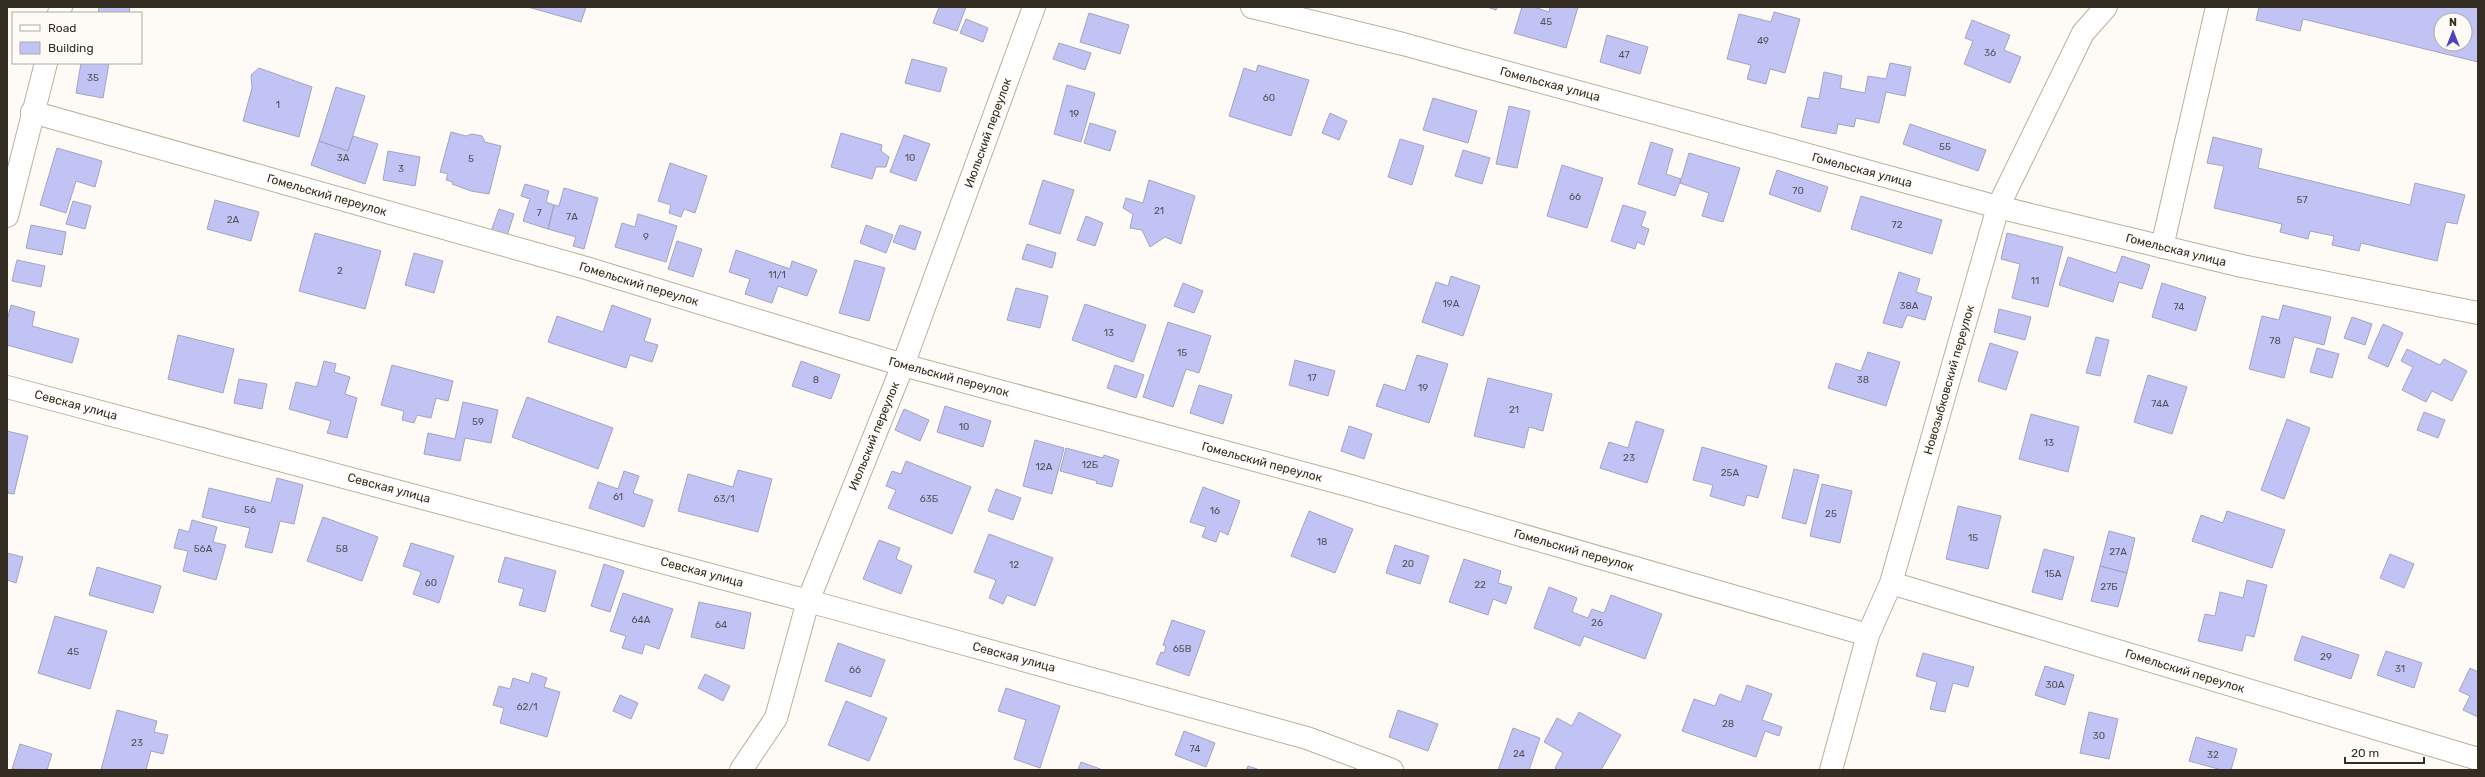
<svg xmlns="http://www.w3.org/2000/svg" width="2485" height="777" viewBox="0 0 2485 777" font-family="Rubik,sans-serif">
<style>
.building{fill:#c1c3f5;stroke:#a3a4bd;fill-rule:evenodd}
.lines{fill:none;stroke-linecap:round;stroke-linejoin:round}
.street-casing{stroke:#bdaf98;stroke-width:24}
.secondary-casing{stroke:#bdaf98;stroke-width:24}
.street{stroke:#fff;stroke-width:22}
.secondary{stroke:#fff;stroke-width:22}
.labels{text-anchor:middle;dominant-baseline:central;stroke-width:3;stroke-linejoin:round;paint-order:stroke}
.number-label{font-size:10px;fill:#565258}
.street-label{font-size:12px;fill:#332d24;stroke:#fefbf6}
</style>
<rect width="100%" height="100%" fill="#fefbf6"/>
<path class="building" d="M99,7h31l-1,6h-31z
M528,7h58l-5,15z
M939,7h27l-9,24 -24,-8z
M1487,7h10l-1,3z
M1522,7h12l15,5 1,-5h28l-12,41 -52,-15z
M2259,7h219v55l-175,-43 -3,12 -44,-11zM2441,20h24v24h-24z
M1774,12l26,7 -15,54 -15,-4 -4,15 -19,-5 4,-14 -24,-6 12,-45 32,8z
M1089,13l40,12 -9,29 -40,-12z
M966,19l22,9 -5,14 -23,-9z
M1972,20l38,15 -6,15 17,7 -11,26 -46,-19 9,-23 -8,-3z
M1607,35l41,12 -8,27 -40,-12z
M1059,43l32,10 -6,17 -32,-11z
M912,59l35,9 -7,24 -35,-9z
M81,63h28l-6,35 -27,-5z
M1890,63l21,4 -6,29 -19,-4 -7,31 -23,-5 -2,9 -16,-3 -2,10 -35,-7 7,-30 11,2 5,-27 18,4 -2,12 25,5 3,-17 18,3z
M1258,65l51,15 -18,56 -62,-20 15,-48 12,4z
M259,68l53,19 -13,50 -56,-16 9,-33 -1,-13z
M1067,85l28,8 -14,49 -27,-8z
M336,87l29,9 -17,55 -29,-10z
M1433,98l44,13 -9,32 -45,-13z
M1509,106l21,5 -13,57 -21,-4z
M1330,113l17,8 -8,19 -17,-7z
M1090,123l26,8 -6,20 -26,-8z
M1910,124l76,26 -8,21 -75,-27z
M451,132l15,4 6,-2 10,2 3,6 16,4 -12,48 -18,-3 -19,-7 1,-2 -7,-2 2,-6 -8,-2z
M841,133l41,12 -1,6 8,6 -3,10h-10l-4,12 -41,-12z
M904,135l26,9 -14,37 -26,-9z
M353,136l25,8 -13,40 -54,-19 8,-24 29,10z
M2213,137l49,12 -4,19 152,37 5,-22 50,12 -8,29 -11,-2 -9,39 -76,-18 -2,8 -27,-6 2,-9 -24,-5 -2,8 -28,-7 2,-8 -68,-16 10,-42 -17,-3z
M1400,139l24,7 -12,39 -24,-8z
M1651,142l22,7 -7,25 15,5 -6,17 -37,-12z
M57,148l45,13 -7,26 -19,-6 -10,32 -26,-8z
M1463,150l27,8 -8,26 -27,-8z
M388,151l32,6 -5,29 -32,-6z
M1689,153l51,15 -17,54 -21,-6 7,-23 -29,-10z
M670,163l37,13 -12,37 -11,-4 -3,8 -12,-4 2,-8 -13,-4z
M1562,165l41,13 -16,50 -40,-12z
M1777,170l51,17 -8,25 -51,-18z
M1043,180l31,10 -14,44 -31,-10z
M1149,180l46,16 -14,48 -16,-7 -15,10 -8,-17 -12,-2 3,-14 -10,-6 3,-10 17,5z
M525,184l24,7 -3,11 8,3 -6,24 -25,-8 7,-22 -9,-3z
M564,188l34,10 -14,51 -11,-3 3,-9 -28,-8 6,-24 5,1z
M1861,196l81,24 -10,34 -81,-25z
M215,200l44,12 -8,29 -44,-12z
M73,201l18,5 -6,23 -19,-5z
M1623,205l23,7 -5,14 8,3 -5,16 -7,-3 -2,7 -24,-8z
M499,209l15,5 -7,22 -16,-5z
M638,214l39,12 -11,36 -51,-15 7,-24 13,4z
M1086,216l17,7 -8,23 -18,-6z
M31,225l35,7 -4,23 -36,-7z
M866,225l27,10 -7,18 -26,-10z
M900,225l21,7 -6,18 -22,-8z
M315,233l66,18 -16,58 -66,-18z
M2007,233l56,14 -15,60 -36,-9 8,-34 -19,-5z
M677,241l25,8 -9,28 -25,-8z
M1027,244l29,9 -4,15 -30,-9z
M736,250l54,19 2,-8 25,9 -10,26 -29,-10 -6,17 -27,-9 5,-15 -21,-7z
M414,253l29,8 -9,32 -29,-8z
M2122,256l28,9 -8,24 -23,-7 -6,20 -54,-17 9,-28 48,16z
M17,260l28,6 -4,21 -29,-6z
M855,260l30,8 -16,53 -30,-8z
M1899,272l21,7 -4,13 16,5 -7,23 -18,-5 -5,13 -19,-5z
M1451,276l29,10 -17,50 -41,-14 14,-40 12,4z
M1183,283l20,8 -9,22 -20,-7z
M2162,283l44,14 -10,34 -44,-14z
M1016,288l32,8 -8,32 -33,-8z
M1085,304l61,21 -13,37 -61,-22z
M11,305l24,7 -3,14 47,13 -7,24 -65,-18v-25z
M612,305l39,14 -7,22 14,4 -6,17 -22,-7 -4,13 -78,-26 9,-26 46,16z
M2283,305l48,12 -7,28 -30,-8 -10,41 -35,-9 13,-53 17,4z
M1999,309l32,8 -6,23 -31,-8z
M2352,317l20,7 -7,21 -21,-7z
M1168,322l43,14 -12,37 -13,-4 -13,38 -30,-10z
M2383,324l20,9 -15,34 -20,-9z
M178,335l56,14 -11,44 -55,-14z
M2096,337l13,3 -9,36 -14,-3z
M1990,343l28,9 -12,38 -28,-9z
M2317,348l22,6 -7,24 -22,-6z
M2407,349l33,16 4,-6 23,12 -15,30 -20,-10 -6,11 -24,-12 11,-23 -12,-6z
M1868,352l32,10 -14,44 -58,-18 8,-25 25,8z
M1417,355l31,9 -19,59 -53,-17 8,-22 21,7z
M1295,360l40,11 -7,25 -39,-11z
M324,361l12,3 -2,8 16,5 -5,17 12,4 -10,40 -20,-5 4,-12 -42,-12 7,-27 21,5z
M801,361l39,14 -9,24 -39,-13z
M392,365l61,16 -5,20 -12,-3 -5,20 -14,-3 -3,8 -12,-3 2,-9 -23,-6z
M1115,365l29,10 -8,23 -29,-10z
M2148,375l39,12 -15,47 -38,-12z
M1488,378l64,16 -9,37 -14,-4 -5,21 -50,-12z
M239,379l28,5 -5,25 -28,-6z
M1199,385l33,10 -9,29 -33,-11z
M527,397l86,31 -15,41 -86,-32z
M463,402l35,8 -7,33 -26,-5 -5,23 -36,-7 4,-21 27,6z
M945,406l46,15 -8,26 -46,-15z
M904,409l25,11 -9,21 -25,-11z
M2424,412l21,8 -7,18 -21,-8z
M2031,414l48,13 -11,45 -49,-13z
M2287,419l23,9 -26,71 -23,-9z
M1636,421l28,9 -17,53 -47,-15 9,-26 19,6z
M1349,426l23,8 -8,25 -23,-8z
M7,431l21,5 -14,58 -7,-1z
M1035,440l29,8 -12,46 -29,-8z
M1702,447l65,19 -9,32 -11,-3 -3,11 -34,-10 3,-11 -20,-5z
M1066,448l37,10 1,-3 15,5 -7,27 -16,-4 1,-2 -37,-10z
M906,461l65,26 -19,47 -64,-26 8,-18 -10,-4 6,-15 9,3z
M1794,469l25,6 -13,49 -24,-6z
M738,470l34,9 -14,53 -80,-21 10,-37 45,13z
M624,471l15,5 -6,17 20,7 -9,27 -55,-19 9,-26 20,7z
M277,478l26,7 -9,39 -14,-3 -8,32 -27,-6 5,-19 -48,-11 7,-29 62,15z
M1822,484l30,7 -12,52 -30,-7z
M1203,487l37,14 -12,34 -8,-4 -4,11 -14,-5 4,-10 -16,-5z
M996,489l25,9 -8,22 -25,-9z
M1958,506l43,10 -13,53 -42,-10z
M1309,511l44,18 -18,44 -44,-17z
M2227,511l58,19 -13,38 -80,-27 9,-26 22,8z
M323,517l55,20 -16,44 -55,-20z
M192,520l25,7 -4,15 13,3 -10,35 -33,-9 5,-20 -14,-3 5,-19 10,3z
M2109,531l26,7 -8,35 -27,-7z
M989,534l64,24 -18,48 -28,-11 -4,9 -14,-6 7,-18 -22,-8z
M879,540l21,8 -4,11 16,7 -11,28 -38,-15z
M411,543l43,13 -15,47 -26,-9 8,-22 -18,-6z
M1395,545l34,11 -9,28 -34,-11z
M2044,549l30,8 -12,43 -30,-8z
M7,553l16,4 -7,26 -9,-3z
M2390,554l24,10 -10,24 -24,-10z
M505,557l51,14 -11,41 -26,-7 5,-16 -26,-7z
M1464,559l37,12 -3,12 14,4 -6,17 -13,-5 -5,16 -39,-13z
M604,564l20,7 -14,41 -19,-6z
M2100,566l27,7 -9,34 -27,-6z
M97,567l64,19 -8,27 -64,-18z
M2247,580l20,5 -13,52 -8,-2 -4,16 -44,-10 7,-27 10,2 5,-24 23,6z
M1549,587l28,11 -5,14 16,6 4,-9 12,4 7,-18 51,19 -17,45 -61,-23 -4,10 -46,-18z
M623,593l50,16 -14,40 -14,-5 -3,10 -20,-6 4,-12 -16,-5z
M699,602l52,11 -7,36 -53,-12z
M55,616l52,15 -17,58 -52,-16z
M1172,620l33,11 -16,45 -33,-12 5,-12 3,1 2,-7 -3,-1z
M2302,636l57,19 -8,24 -57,-19z
M838,643l47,17 -14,37 -46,-16z
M2386,651l36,12 -8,25 -37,-13z
M1923,653l51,14 -6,20 -15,-4 -8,29 -15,-3 7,-27 -21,-6z
M2045,666l29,9 -9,30 -30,-10z
M2470,668l8,4v45l-15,-7 7,-14 -11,-5z
M532,673l15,5 -3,9 16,5 -13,45 -47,-14 4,-15 -11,-3 6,-19 11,3 3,-11 16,5z
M705,674l25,12 -7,15 -25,-13z
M1747,685l25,9 -10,26 20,7 -3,9 -14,-5 -9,26 -74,-26 12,-32 21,7 5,-12 21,8z
M1006,688l54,18 -20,62 -26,-9 12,-39 -28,-9z
M620,695l18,8 -7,16 -18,-8z
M846,701l41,17 -18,43 -41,-16z
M117,710l40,11 -3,11 14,3 -5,19 -12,-3 -5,19h-45z
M1398,710l40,14 -10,27 -39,-14z
M1579,712l42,23 -20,35h-43l-3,-2 8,-15 -19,-11 13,-24 15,8z
M2089,712l29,7 -9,40 -29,-6z
M1513,728l27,10 -11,32h-31z
M1184,731l31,12 -9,24 -31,-12z
M2196,737l41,12 -6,21h-9l-33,-9z
M20,744l32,10 -5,16 -35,-1z
M1081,762l22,8h-25z
M1248,766l12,4h-14z"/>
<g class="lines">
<g class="street-casing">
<path id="street" d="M1252,7l151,37 595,163 244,59 236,47
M32,112l554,156 317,97 448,121 517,149
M2162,247l55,-240
M7,387l801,214 499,137 85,32
M1891,583l587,176
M741,770l35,-52 32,-117 95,-236 131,-358
M1831,770l37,-135 23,-52 107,-376 85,-174 23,-26"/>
</g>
<g class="secondary-casing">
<path id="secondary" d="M59,13l2,-6
M7,216l39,-153"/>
</g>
<use href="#street" class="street"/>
<use href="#secondary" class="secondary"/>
</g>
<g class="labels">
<g class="number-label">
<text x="1546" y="22">45</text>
<text x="1763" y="41">49</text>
<text x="1990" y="53">36</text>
<text x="1624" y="55">47</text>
<text x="93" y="78">35</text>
<text x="1269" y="98">60</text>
<text x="278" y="105">1</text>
<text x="1074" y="114">19</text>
<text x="1945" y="147">55</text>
<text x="343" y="158">3А</text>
<text x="910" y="158">10</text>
<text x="471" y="159">5</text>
<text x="401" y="169">3</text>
<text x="1798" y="191">70</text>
<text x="1575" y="197">66</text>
<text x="2302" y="200">57</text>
<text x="1159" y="211">21</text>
<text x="539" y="213">7</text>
<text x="572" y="217">7А</text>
<text x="233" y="220">2А</text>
<text x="1897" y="225">72</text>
<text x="646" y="237">9</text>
<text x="340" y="271">2</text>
<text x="777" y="275">11/1</text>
<text x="2035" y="281">11</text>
<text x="1451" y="304">19А</text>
<text x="1909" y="306">38А</text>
<text x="2179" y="307">74</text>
<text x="1109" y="333">13</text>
<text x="2275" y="341">78</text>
<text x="1182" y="353">15</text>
<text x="1312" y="378">17</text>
<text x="816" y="380">8</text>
<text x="1863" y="380">38</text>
<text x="1423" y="388">19</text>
<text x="2160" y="404">74А</text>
<text x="1514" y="410">21</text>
<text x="478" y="422">59</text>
<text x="964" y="427">10</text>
<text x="2049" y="443">13</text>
<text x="1629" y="458">23</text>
<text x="1090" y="465">12Б</text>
<text x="1044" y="467">12А</text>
<text x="1730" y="473">25А</text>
<text x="618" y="497">61</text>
<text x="724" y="499">63/1</text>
<text x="929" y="499">63Б</text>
<text x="250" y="510">56</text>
<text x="1215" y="511">16</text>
<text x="1831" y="514">25</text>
<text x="1973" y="538">15</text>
<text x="1322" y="542">18</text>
<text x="203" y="549">56А</text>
<text x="342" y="549">58</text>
<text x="2118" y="552">27А</text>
<text x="1408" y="564">20</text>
<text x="1014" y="565">12</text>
<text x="2053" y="574">15А</text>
<text x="431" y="583">60</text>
<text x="1480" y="585">22</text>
<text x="2109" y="587">27Б</text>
<text x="641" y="620">64А</text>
<text x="1597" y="623">26</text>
<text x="721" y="625">64</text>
<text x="1182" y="649">65В</text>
<text x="73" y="652">45</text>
<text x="2326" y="657">29</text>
<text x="2400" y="669">31</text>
<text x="855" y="670">66</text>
<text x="2055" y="685">30А</text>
<text x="527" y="707">62/1</text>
<text x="1728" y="724">28</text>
<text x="2099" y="736">30</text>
<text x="137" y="743">23</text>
<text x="1195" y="749">74</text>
<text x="1519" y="754">24</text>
<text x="2213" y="755">32</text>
</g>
<g class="street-label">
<text transform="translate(1550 84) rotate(15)">Гомельская улица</text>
<text transform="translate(988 133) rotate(-70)">Июльский переулок</text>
<text transform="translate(1862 170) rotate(15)">Гомельская улица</text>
<text transform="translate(327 195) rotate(16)">Гомельский переулок</text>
<text transform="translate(2176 250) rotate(14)">Гомельская улица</text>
<text transform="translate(639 284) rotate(17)">Гомельский переулок</text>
<text transform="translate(949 377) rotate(15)">Гомельский переулок</text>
<text transform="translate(1949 380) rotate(-74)">Новозыбковский переулок</text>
<text transform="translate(76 405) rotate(15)">Севская улица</text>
<text transform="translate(874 436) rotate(-68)">Июльский переулок</text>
<text transform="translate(1262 462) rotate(15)">Гомельский переулок</text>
<text transform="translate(389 488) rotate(15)">Севская улица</text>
<text transform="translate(1574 550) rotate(16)">Гомельский переулок</text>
<text transform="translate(702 572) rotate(15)">Севская улица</text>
<text transform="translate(1014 657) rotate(15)">Севская улица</text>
<text transform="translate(2185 671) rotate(17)">Гомельский переулок</text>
</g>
</g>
<rect width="2485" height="777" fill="none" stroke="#332d24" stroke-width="16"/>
<rect x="12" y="12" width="130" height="52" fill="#fefbf6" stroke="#ada9a2"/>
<rect x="20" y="25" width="20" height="6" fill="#ffffff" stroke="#ada9a2"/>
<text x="48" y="32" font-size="12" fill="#332d24">Road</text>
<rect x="20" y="42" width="20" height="12" fill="#c1c3f5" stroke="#ada9a2"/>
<text x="48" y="52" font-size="12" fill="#332d24">Building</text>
<g transform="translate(2453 32)"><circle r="19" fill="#fefbf6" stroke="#ada9a2"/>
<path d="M0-3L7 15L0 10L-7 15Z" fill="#5243bb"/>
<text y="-6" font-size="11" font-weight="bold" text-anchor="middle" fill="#332d24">N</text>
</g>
<path d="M2345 757v6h79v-6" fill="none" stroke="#332d24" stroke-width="2"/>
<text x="2351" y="757" font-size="12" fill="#332d24" stroke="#fefbf6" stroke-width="3" paint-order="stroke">20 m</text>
</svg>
